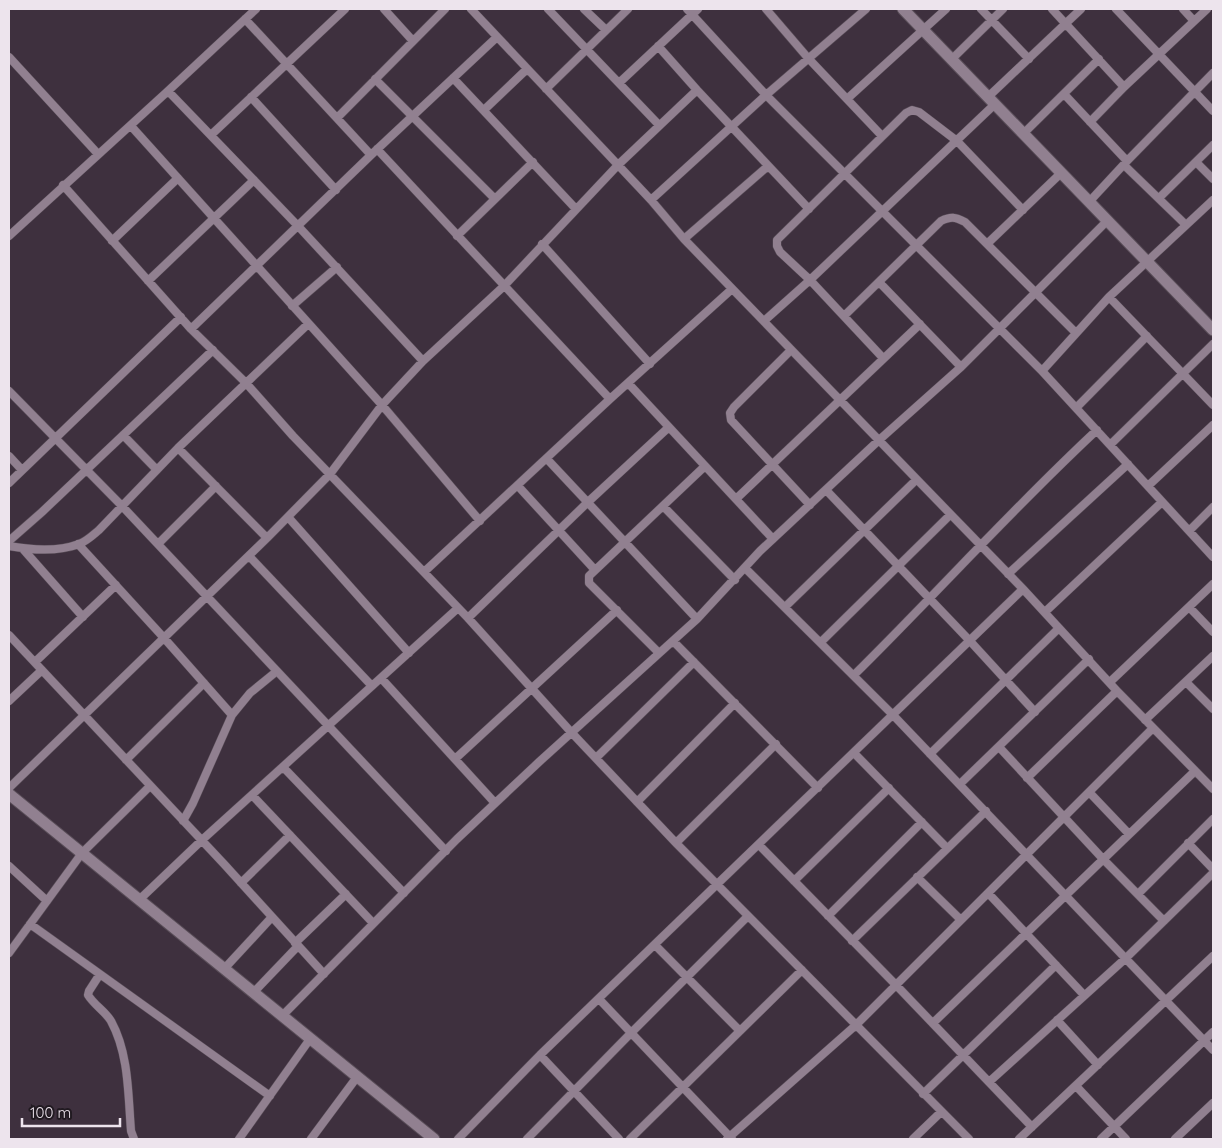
<svg xmlns="http://www.w3.org/2000/svg" width="1222" height="1148" viewBox="0 0 1222 1148" font-family="Quicksand,sans-serif">
<style>
.lines{fill:none;stroke-linecap:round;stroke-linejoin:round}
.street-casing{stroke:#594d58;stroke-width:9}
.secondary-casing{stroke:#594d58;stroke-width:13}
.street{stroke:#918090;stroke-width:8}
.secondary{stroke:#918090;stroke-width:11}
</style>
<rect width="100%" height="100%" fill="#3e303e"/>
<g class="lines">
<g class="street-casing">
<path id="street" d="M384,9l29,32
M471,9l180,191 33,39 339,350 94,102 96,98
M548,9l111,116
M584,9l22,21
M687,9l79,86 276,276 171,186
M766,9l42,49 74,78
M981,9l48,50
M1052,9l72,78
M1116,9l97,102
M1183,9l11,12
M245,19l126,136
M658,46l39,44 112,119
M9,57l89,97
M952,59l51,-50
M453,78l123,131
M375,79l120,120
M619,83l79,-74
M546,89l82,-80
M168,91l130,135 125,135
M1064,94l63,67
M251,97l85,93
M988,97l93,-88
M847,99l99,-90
M484,110l43,-41
M337,118l108,-109
M1090,122l34,-35 83,-78
M131,126l251,279 98,116
M1023,134l76,-75
M211,135l134,-126
M377,149l233,250
M1196,162l17,17
M1124,165l62,60
M63,185l128,144 55,54 47,53 175,182 103,114 105,111 293,296
M1159,198l54,-53
M651,200l115,-105 100,-86
M1089,202l38,-41 86,-88
M9,236l159,-145 88,-82
M457,236l76,-74
M684,239l84,-73
M112,241l66,-63
M542,244l108,120
M987,244l74,-71
M148,281l106,-101
M879,282l82,85
M1109,297l104,108
M292,306l45,-39
M844,316l97,-95c10,-5 14,-4 24,1l111,111
M764,321l46,-41 185,-176
M191,329l180,-174 126,-118
M791,350l-57,57 -4,6 1,7 79,85
M883,358l-73,-78 -30,-28 -3,-6v-6l129,-127 6,-3 7,2 38,29 66,69
M1042,371l67,-74 104,-97
M628,383l145,156
M9,391l113,115 324,345
M1076,408l71,-72
M123,435l34,35
M1110,445l103,-101
M178,448l89,90
M9,456l13,14
M547,459l150,160
M9,483l172,-166
M518,486l77,84
M1148,486l65,-61
M826,490l144,151 65,71
M736,499l184,-175
M663,506l72,74
M288,517l121,136
M1189,531l24,-24
M9,541l33,-29 171,-162
M78,544l86,94 68,77
M158,544l58,-58
M9,546c22,4 49,6 70,-2 8,-3 14,-9 20,-14l79,-82 130,-124
M23,549l60,68
M249,556l123,130
M745,568l148,147 320,335
M424,572l186,-173 122,-110
M1008,574l120,-110
M785,607l131,-127
M1189,607l24,25
M1045,612l117,-110
M468,618l120,-116 81,-75
M9,635l215,229 100,110
M673,641l145,147
M821,642l129,-127
M659,653l-70,-70v-7l116,-110
M35,662l81,-77
M854,675c82,-81 159,-167 243,-245
M381,678l114,125
M1110,682l103,-98
M1186,682l27,27
M9,701l33,-31
M1145,720l68,-64
M999,747l104,112 61,62
M854,753l93,95
M930,754l129,-126
M596,758l98,-96
M455,759l162,-149
M126,760l78,-77
M283,767l121,126
M1027,778l90,-87
M960,784l129,-125
M9,788l258,-250 63,-64 52,-69 41,-44 81,-75 114,-121 79,-75
M1089,792l40,42
M252,795l121,128
M637,802l98,-99
M183,821l10,-18 39,-88 18,-22 27,-22
M676,843l100,-99
M1188,843l25,26
M759,845l137,140 136,142
M9,866l38,35
M917,877l44,43
M794,881l95,-93
M241,883l49,-48
M988,893l96,102
M1138,894l75,-75
M139,900l63,-60 256,-232
M828,916l94,-94
M30,924l240,172
M852,941l134,-130
M295,943l51,-49
M655,945l85,86
M9,953l73,-100 68,-67
M224,969l48,-52
M100,974l-11,17 -1,4c6,10 17,16 23,26 18,33 17,73 20,110l3,8
M253,993l45,-47
M599,999l133,140
M282,1016l175,-177 82,-77 158,-143 63,-68 118,-110 83,-74 146,-146
M1057,1020l41,45
M933,1023l262,-252
M540,1055l79,84
M989,1082l137,-124 87,-85
M1076,1086l50,53
M923,1094l133,-129
M239,1139l71,-100
M311,1139l46,-62
M458,1139l82,-84 483,-466
M527,1139l104,-106 117,-117
M630,1139l172,-169
M727,1139l129,-114 297,-297
M913,1139l28,-27
M1019,1139l194,-183
M1101,1139l112,-107
M1175,1139l38,-36"/>
</g>
<g class="secondary-casing">
<path id="secondary" d="M903,9l310,321
M9,794l425,345"/>
</g>
<use href="#street" class="street"/>
<use href="#secondary" class="secondary"/>
</g>
<rect width="1222" height="1148" fill="none" stroke="#ede4ed" stroke-width="20"/>
<path d="M22 1118v8h98v-8" fill="none" stroke="#ede4ed" stroke-width="2.5"/>
<text x="30" y="1118" font-size="15" fill="#ede4ed" stroke="#211a21" stroke-width="4" paint-order="stroke">100 m</text>
</svg>
